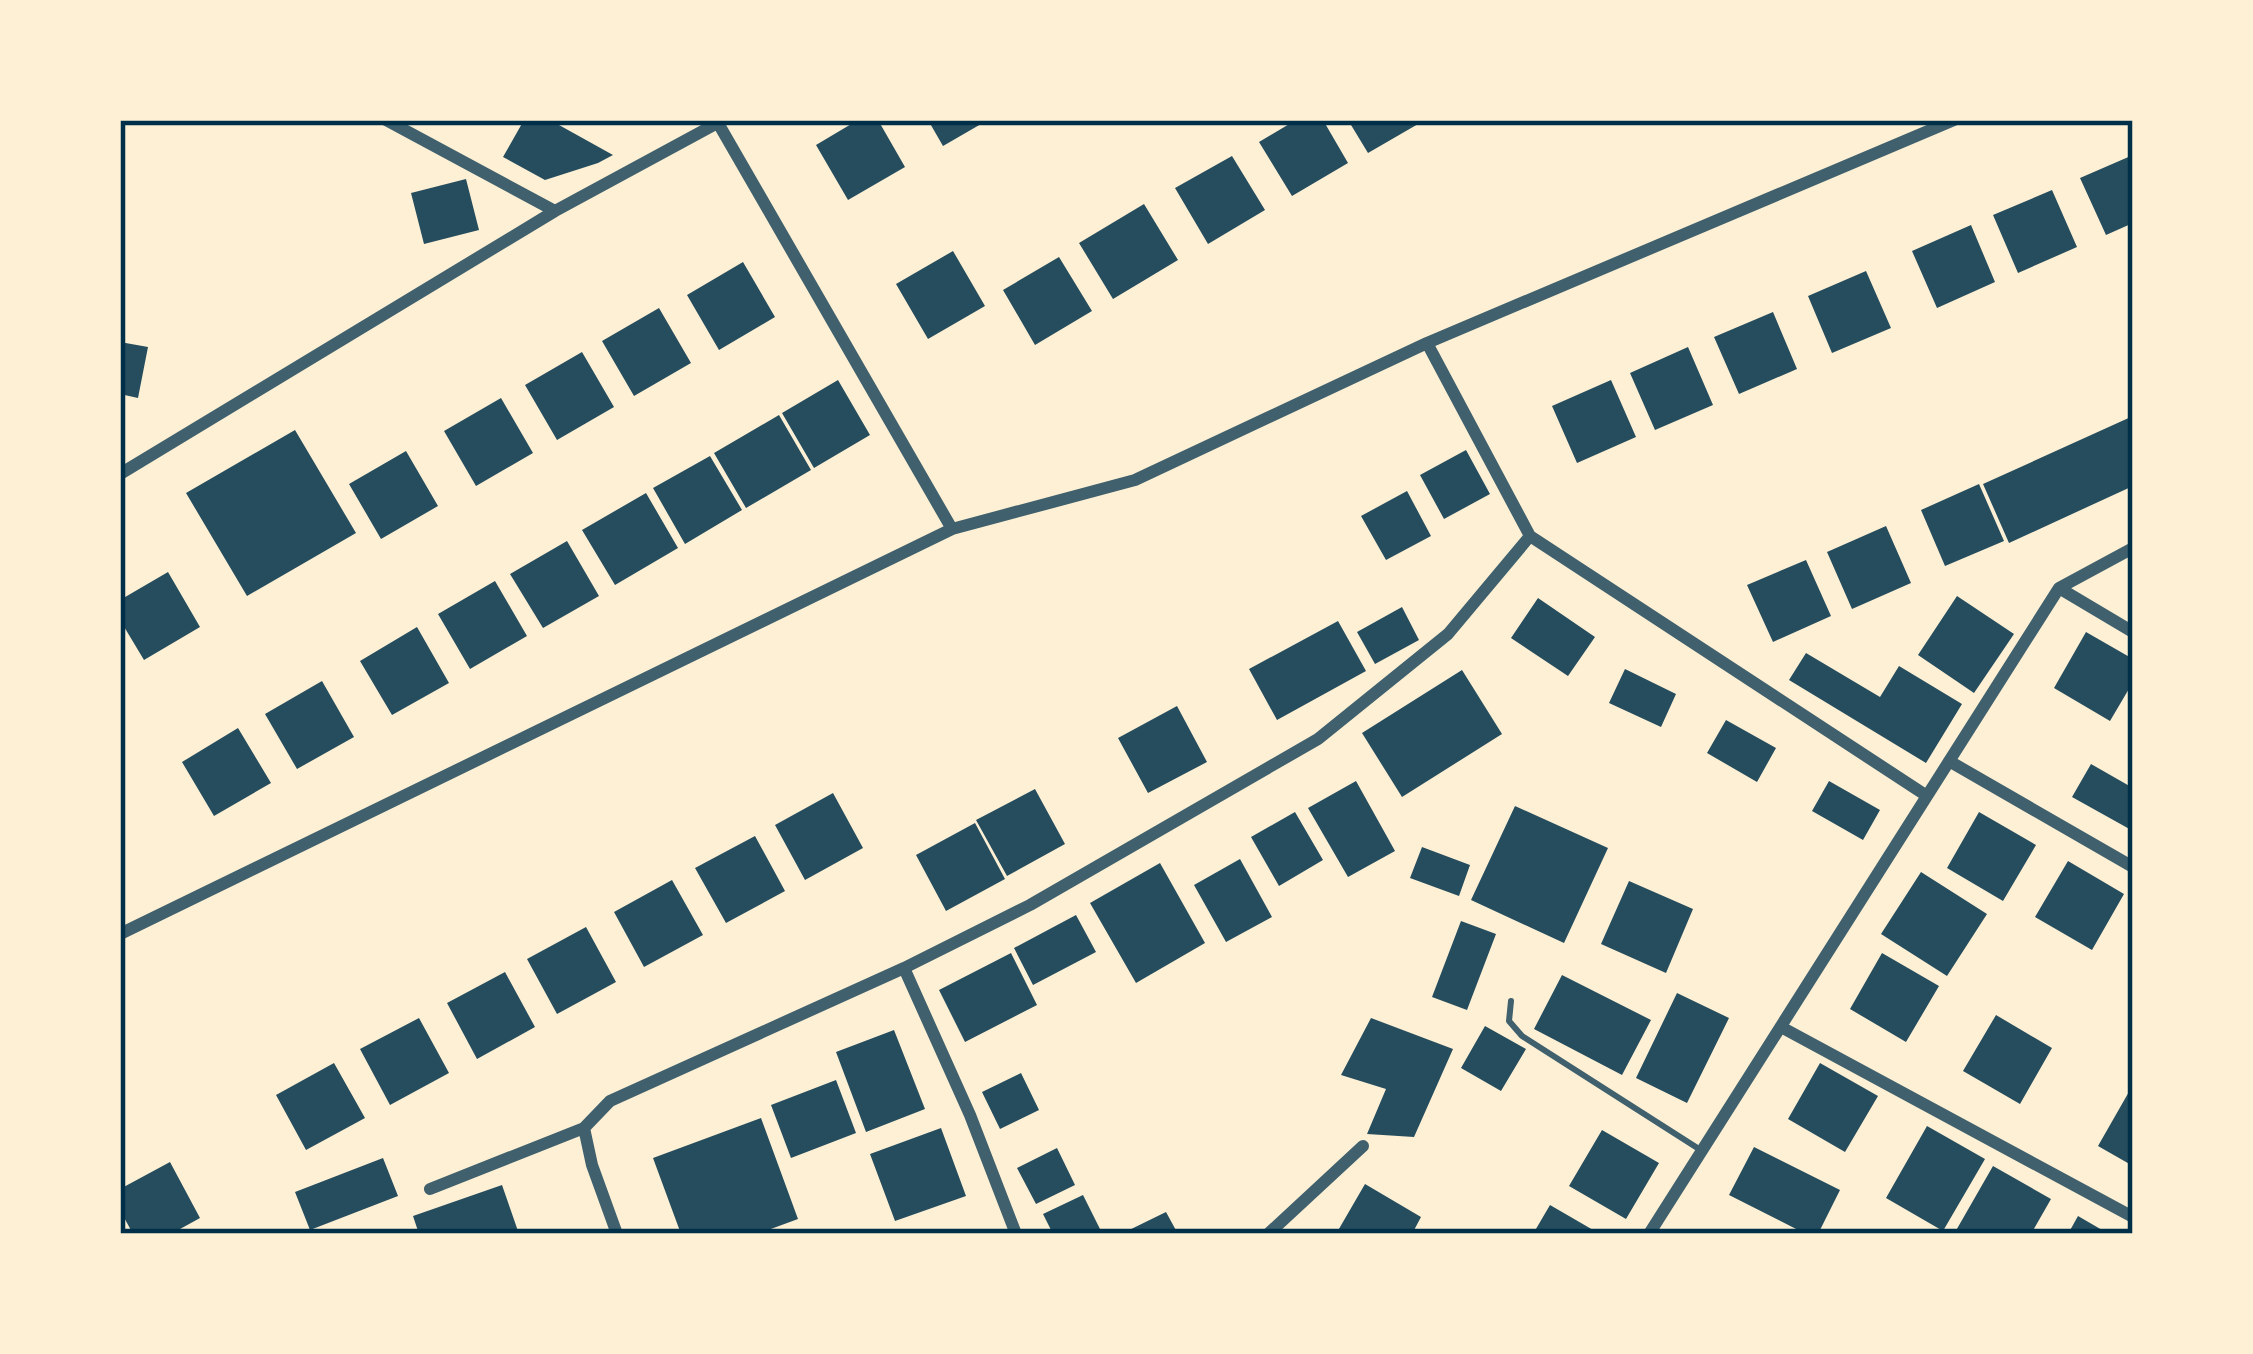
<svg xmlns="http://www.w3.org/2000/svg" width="2253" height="1354" viewBox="0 0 2253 1354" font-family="'Sofia Sans Condensed',sans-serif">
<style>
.building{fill:#264d5e}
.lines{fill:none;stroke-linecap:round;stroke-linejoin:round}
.service{stroke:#3f606c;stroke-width:6}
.minor{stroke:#3f606c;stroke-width:12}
.neatline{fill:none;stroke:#003049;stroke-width:4.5}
</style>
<rect width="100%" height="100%" fill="#fdf0d5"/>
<path class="building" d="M524,120h26l63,35 -15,8 -53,17 -42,-23z
M858,120h20l27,47 -57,33 -32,-55z
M928,120h60l-45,26z
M1296,120h27l25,43 -56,33 -33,-54z
M1348,120h77l-57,33z
M2133,155v68l-27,12 -26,-57z
M1232,156l33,54 -57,34 -33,-56z
M466,179l13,51 -55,14 -13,-51z
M2052,190l25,57 -59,26 -25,-58z
M1144,204l34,56 -65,39 -34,-56z
M1971,225l24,57 -58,26 -25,-57z
M953,251l32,55 -57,33 -32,-55z
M1059,257l33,54 -57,34 -32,-55z
M743,262l32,55 -56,33 -32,-55z
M1866,271l25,57 -59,25 -24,-57z
M659,308l32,55 -57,33 -32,-55z
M1773,312l24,57 -58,25 -25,-57z
M120,342l28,5 -10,51 -18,-4z
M1688,347l25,58 -58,25 -25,-57z
M582,352l32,55 -57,33 -32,-55z
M838,380l32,55 -56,33 -32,-55z
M1611,380l25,57 -59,26 -25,-57z
M501,398l32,55 -57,33 -32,-55z
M779,415l32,55 -65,38 -32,-55z
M2133,416v70l-124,57 -26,-59z
M295,430l61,103 -109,63 -61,-103z
M1466,450l24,44 -46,25 -24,-44z
M406,451l32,55 -57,33 -32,-55z
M710,456l32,54 -57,34 -32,-56z
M1979,484l25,57 -59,25 -24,-56z
M1407,491l24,45 -45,24 -25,-44z
M646,493l32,55 -63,37 -33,-55z
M1886,526l25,57 -59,26 -25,-57z
M567,541l32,55 -56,32 -33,-54z
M1806,560l25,56 -58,26 -26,-57z
M168,572l32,55 -56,33 -24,-40v-20z
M495,581l32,55 -57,33 -32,-55z
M1957,596l57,38 -40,59 -56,-38z
M1538,598l57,39 -27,39 -57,-38z
M1402,607l17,33 -44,24 -18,-32z
M1338,621l28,50 -89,49 -28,-51z
M417,627l32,56 -57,32 -32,-54z
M2086,632l47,27v23l-23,39 -56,-33z
M1806,653l74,44 19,-31 63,38 -36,59 -137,-83z
M1625,669l51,25 -15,33 -52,-24z
M1462,670l40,64 -100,63 -40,-64z
M322,681l32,56 -57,32 -32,-55z
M1177,706l30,56 -59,31 -30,-55z
M1726,720l50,28 -19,34 -50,-29z
M238,728l33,55 -57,33 -32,-54z
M2091,764l42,24v43l-61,-34z
M1356,781l39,70 -47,26 -40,-69z
M1829,781l51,29 -17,30 -51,-29z
M1035,789l30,55 -58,32 -31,-56z
M833,793l30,55 -58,32 -30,-55z
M1515,806l93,42 -44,95 -93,-43z
M1295,812l28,48 -44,26 -28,-49z
M1979,812l57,33 -33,56 -56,-33z
M975,823l30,56 -59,32 -30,-56z
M755,836l30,55 -59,32 -31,-55z
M1422,847l48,18 -11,31 -49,-18z
M1240,859l32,58 -46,25 -32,-57z
M2068,861l56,33 -32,56 -57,-33z
M1160,863l45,80 -69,40 -46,-80z
M1921,872l66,42 -40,62 -66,-42z
M672,880l31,55 -59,32 -30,-55z
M1629,881l64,28 -27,64 -65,-29z
M1076,915l20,37 -63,33 -19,-37z
M1461,921l35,13 -29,76 -35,-13z
M586,927l30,55 -59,32 -30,-55z
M1011,953l26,52 -72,37 -26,-52z
M1882,953l57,33 -33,56 -56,-33z
M505,972l30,55 -58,32 -30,-56z
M1562,975l89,45 -29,55 -88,-46z
M1677,993l52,25 -42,85 -51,-25z
M1996,1015l56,33 -32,56 -57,-33z
M419,1018l30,55 -59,32 -30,-56z
M1371,1018l82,31 -39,88 -47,-3 19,-45 -45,-14z
M1485,1026l41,23 -25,42 -40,-23z
M894,1030l31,79 -59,23 -30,-80z
M334,1063l31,55 -59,32 -30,-55z
M1820,1063l58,33 -33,56 -57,-33z
M1021,1073l18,37 -39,19 -18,-37z
M836,1080l20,53 -65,25 -20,-53z
M2130,1090l3,2v74l-35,-20z
M761,1118l37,101 -41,15h-76l-28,-76z
M1927,1126l58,33 -42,72 -57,-33z
M941,1128l25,68 -71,25 -25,-67z
M1602,1130l57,33 -33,56 -57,-33z
M1754,1147l86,43 -22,44h-12l-77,-39z
M1057,1148l18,37 -39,19 -19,-36z
M383,1158l15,38 -88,34 -15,-38z
M170,1162l30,56 -29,16h-38l-13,-24v-21z
M1993,1166l58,33 -20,35h-77z
M1365,1184l56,33 -9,17h-76z
M502,1185l17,49h-100l-6,-18z
M1083,1195l18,36 -5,3h-43l-10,-20z
M1550,1205l50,29h-67z
M1166,1212l12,22h-57z
M2078,1216l31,18h-41z"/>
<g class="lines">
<path class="service" d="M1511,1001l-2,20 13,15 177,113"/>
<path class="minor" d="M386,120l169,91
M718,123l234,406
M120,474l435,-263 168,-91
M1530,536l397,260
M2059,588l74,44
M1949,761l184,106
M120,934l832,-405 183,-49 292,-137 527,-223
M904,968l66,147 46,119
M1781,1027l352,190
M430,1189l154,-61
M617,1234l-25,-69 -8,-37 26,-27 294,-133 126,-63 288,-166 130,-105 82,-98 -103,-193
M1268,1234l95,-88
M1649,1234l410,-646 74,-40"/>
</g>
<rect width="2253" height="1354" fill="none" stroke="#fdf0d5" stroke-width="246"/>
<rect x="123" y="123" width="2007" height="1108" class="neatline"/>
</svg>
